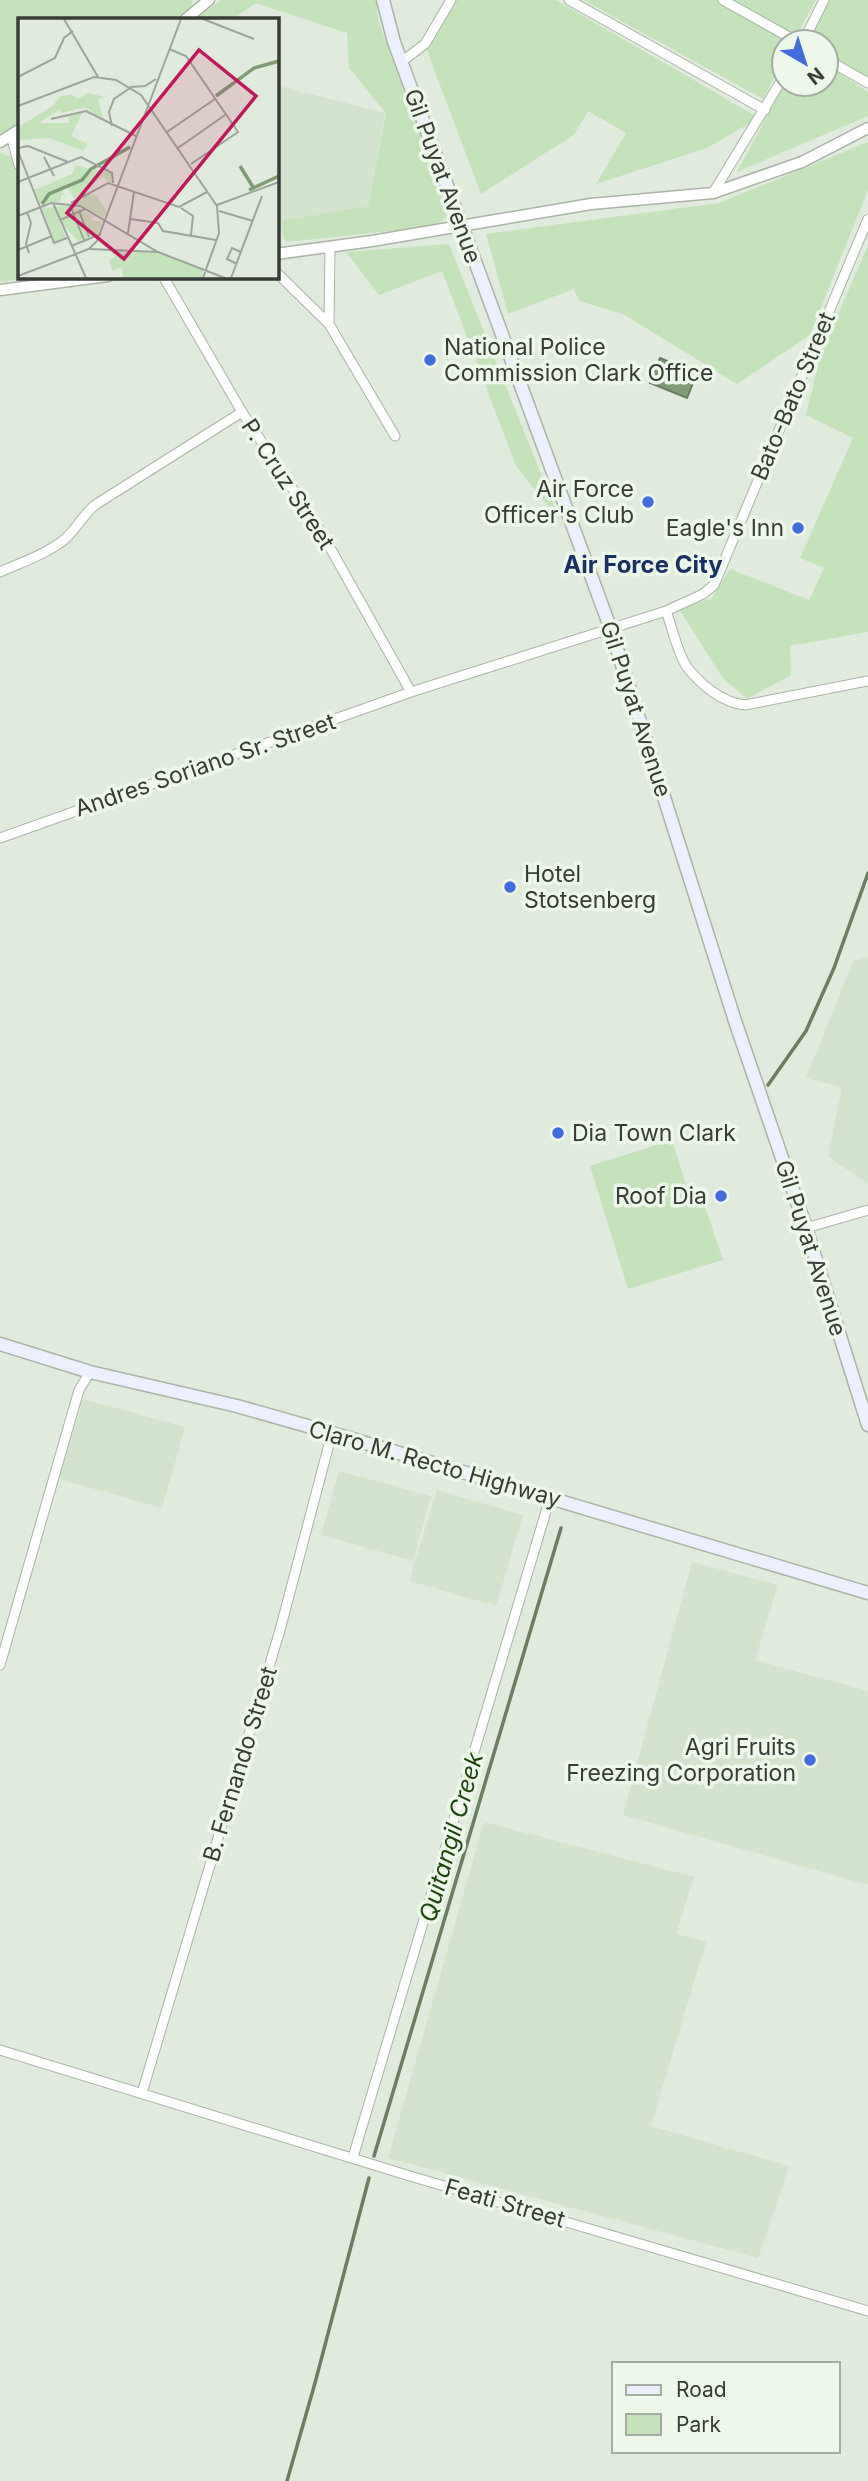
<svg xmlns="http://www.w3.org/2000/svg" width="868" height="2481" viewBox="0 0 868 2481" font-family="Inter,sans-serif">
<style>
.built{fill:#d3e3ce}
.green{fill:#c5e3bb}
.water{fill:#7f9c75;stroke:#6a7f62;stroke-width:2}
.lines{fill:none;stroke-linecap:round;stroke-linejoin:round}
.stream{stroke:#6a7f62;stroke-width:3.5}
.minor-casing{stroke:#aab4a6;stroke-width:11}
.tertiary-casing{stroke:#aab4a6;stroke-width:13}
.secondary-casing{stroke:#aab4a6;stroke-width:15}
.minor{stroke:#fff;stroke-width:9}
.tertiary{stroke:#fff;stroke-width:10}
.secondary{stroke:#ebf0fc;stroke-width:12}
.poi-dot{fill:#426cde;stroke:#eef8ea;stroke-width:2.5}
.labels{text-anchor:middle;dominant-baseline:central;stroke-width:7;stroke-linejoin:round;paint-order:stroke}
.street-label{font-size:23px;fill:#383c37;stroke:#eef8ea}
.poi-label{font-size:23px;fill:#383c37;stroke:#eef8ea;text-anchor:end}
.neighbourhood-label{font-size:24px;font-weight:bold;fill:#1a2f66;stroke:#eef8ea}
.water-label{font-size:24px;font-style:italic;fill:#1f460e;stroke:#eef8ea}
.inset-river{fill:none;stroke:#7f9c75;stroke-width:3.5}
.inset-road{fill:none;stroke:#9da59b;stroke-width:2}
.view{fill:#c2185b;fill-opacity:0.15;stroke:#c2185b;stroke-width:3.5}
.inset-edge{fill:none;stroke:#383c37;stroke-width:3.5}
</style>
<rect width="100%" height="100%" fill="#e1ebdd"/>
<path class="built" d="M276,85l109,28 -17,93 -91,16z
M868,957v227l-40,-27 14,-70 -36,-9 47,-117z
M83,1399l102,28 -23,81 -103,-29z
M339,1471l92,25 -18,65 -92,-26z
M437,1490l86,25 -27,91 -87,-25z
M692,1562l86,23 -23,75 113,31v194l-245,-70z
M484,1822l210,55 -18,57 30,8 -55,184 138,40 -31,92 -370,-100z"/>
<path class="green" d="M0,0h193l-2,6 -14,13h-158v105l-19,10z
M221,0h155l2,20 68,187v10l-11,9 -148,16 -4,-4 -2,-17 87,-15 18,-93 -37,-45 -2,-35 -89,-29 -5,1 -20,14h-31l-2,-3z
M447,0h109l203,118 -52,30 -111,36 30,-51 -38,-22 -14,24 -93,59 -58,-154z
M583,0h233l-23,42h-9v17l-21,40z
M824,0h44v78l-42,-22v-14h-24z
M826,64l42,28v24l-131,56 47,-88h42z
M868,142v48l-58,145 -73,49 -114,-70 -44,-13 -5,-12 -66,25 -22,-80 233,-31z
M0,152l11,5 8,22v97l19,1 -38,5z
M449,244l111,277 -44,-55 -74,-195 -63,24 -33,-43z
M868,245v387l-78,14 1,29 -44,24 -24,-21 -44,-69 33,-11 18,-29 79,31 15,-32 -24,-10 53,-120 -47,-23 14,-59z
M672,1140l17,54 11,-3 23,69 -95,29 -38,-123z"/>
<path class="water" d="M660,358l37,15 -10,25 -37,-15z"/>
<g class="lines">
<path class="stream" d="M768,1085l38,-54 28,-63 34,-95
M374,2156l187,-628
M287,2481l28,-98 54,-205"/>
<g class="minor-casing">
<path id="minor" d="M569,0l196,110
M723,0l75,42
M803,42l21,-42
M826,59l42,24
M401,62l24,-18 26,-44
M11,135l8,30
M713,193l71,-117
M276,272l53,52 66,112
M163,276l79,136 82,125 87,155
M329,324l1,-77
M0,572c22,-10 47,-18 65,-33 12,-11 18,-24 30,-34l147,-93
M666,611c6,16 12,44 21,56 14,18 36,36 58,38l123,-24
M0,838l411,-146 255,-81 37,-17 11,-9 154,-366
M806,1228l62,-18
M0,1665l79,-275 11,-18
M0,2050l410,126 458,135
M142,2093l138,-463 52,-197
M353,2157l197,-659"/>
</g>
<g class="tertiary-casing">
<path id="tertiary" d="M186,19l23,-19
M0,142l19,-12
M276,254l96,-13 219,-37 122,-11 89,-31 66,-34
M0,290l108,-14"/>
</g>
<g class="secondary-casing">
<path id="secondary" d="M383,0l11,42 216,585 126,397 70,204 62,197
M0,1344l90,28 147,34 95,27 536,160"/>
</g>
<use href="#minor" class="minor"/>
<use href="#tertiary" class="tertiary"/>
<use href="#secondary" class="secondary"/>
</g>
<g class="poi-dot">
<circle cx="430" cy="360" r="7"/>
<circle cx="648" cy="502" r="7"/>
<circle cx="798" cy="528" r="7"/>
<circle cx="510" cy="887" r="7"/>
<circle cx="558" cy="1133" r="7"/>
<circle cx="721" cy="1196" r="7"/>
<circle cx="810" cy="1760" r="7"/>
</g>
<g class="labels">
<g class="street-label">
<text transform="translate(443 176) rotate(70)">Gil Puyat Avenue</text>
<text transform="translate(793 396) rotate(-67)">Bato-Bato Street</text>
<text transform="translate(288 484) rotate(57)">P. Cruz Street</text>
<text transform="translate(636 709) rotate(72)">Gil Puyat Avenue</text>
<text transform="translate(205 765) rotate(-19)">Andres Soriano Sr. Street</text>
<text transform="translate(811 1248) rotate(72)">Gil Puyat Avenue</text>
<text transform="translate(435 1464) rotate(16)">Claro M. Recto Highway</text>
<text transform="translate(240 1764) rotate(-73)">B. Fernando Street</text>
<text transform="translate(505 2203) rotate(16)">Feati Street</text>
</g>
<g class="poi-label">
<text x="444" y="347" text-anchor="start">National Police<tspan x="444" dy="26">Commission Clark Office</tspan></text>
<text x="634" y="489">Air Force<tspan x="634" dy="26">Officer's Club</tspan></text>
<text x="784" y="528">Eagle's Inn</text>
<text x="524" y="874" text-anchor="start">Hotel<tspan x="524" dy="26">Stotsenberg</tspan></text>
<text x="572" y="1133" text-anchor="start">Dia Town Clark</text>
<text x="707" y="1196">Roof Dia</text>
<text x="796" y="1747">Agri Fruits<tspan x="796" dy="26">Freezing Corporation</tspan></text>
</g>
<g class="neighbourhood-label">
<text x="643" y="564">Air Force City</text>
</g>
<g class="water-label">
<text transform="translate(451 1837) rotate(-74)">Quitangil Creek</text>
</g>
</g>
<g transform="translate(18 18)">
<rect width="261" height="261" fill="#e1ebdd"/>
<path d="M70,75l17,4 -7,2 6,22 -19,-14 -23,6 -3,-3 -21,13h31l-1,-6 15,-5 -12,24 17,8 -5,7 -34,-13 -31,2v-13l35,-21 6,-9 11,-3 8,5zM58,147l13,4 -5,9 11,-9 17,5 -1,9 -9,-6 -27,23 -8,-13 -5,2 5,11 -5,-7 -2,9 -20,1 -6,-13 38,-16zM70,176l8,1 11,17 -3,6 -32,-15zM53,187l23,11 -3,5h11l-4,13 -20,7 -19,-20 7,17 -12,4 -12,-34zM92,233l48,2 45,17 -1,8h-79l-1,-11 -9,4 -4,-10 6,-5z" fill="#c5e3bb"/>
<path class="inset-river" d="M198,78l38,-28 25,-7M222,148l13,21M231,172l30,-14M24,186l7,-10 33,-14 9,-11 39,-22"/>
<path class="inset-road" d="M46,1l34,58M185,1l51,20M151,31l17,7 52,76 -47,32M0,59l37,-19 9,-20 9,-7M112,69l15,-1 11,-7M0,88l76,-29 22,3 25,15 76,111 2,27 -16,45M33,101l35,-8 50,25M94,108l-3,-14 5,-13 16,-11M149,114l48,-33M0,130l10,-2 40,16M160,130l47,-33M0,133l36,92 13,-5M26,139l10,19M0,164l63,-25 31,16 1,10M35,185l33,75M53,185l37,-20 71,24 28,-15M52,187l14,35M199,187l62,-23M163,190l12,8 -2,19M61,193l10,26M201,193l34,10M9,194l4,11 -5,21 3,9M0,198l33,-13 29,3 78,46 67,26M112,201l28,4 5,8 53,9M42,202l25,-11M110,215l6,-41M53,228l30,-12M72,231l68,3M0,232l34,-14M219,246l-10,-5 5,-11 9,4M0,258l71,-27 8,-8 84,-222M213,260l31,-82"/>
<path class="view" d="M181,32l57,46 -132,163 -57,-46z"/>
<rect width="261" height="261" class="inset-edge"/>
</g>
<rect x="612" y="2362" width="228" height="91" fill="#eef8ea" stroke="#a5ada2" stroke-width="2"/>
<rect x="626" y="2385" width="35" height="10" fill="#ebf0fc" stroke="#a5ada2" stroke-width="2"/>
<text x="676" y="2397" font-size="21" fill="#383c37">Road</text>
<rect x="626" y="2414" width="35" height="21" fill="#c5e3bb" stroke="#a5ada2" stroke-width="2"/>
<text x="676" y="2432" font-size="21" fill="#383c37">Park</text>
<g transform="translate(805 63) rotate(141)"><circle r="33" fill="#eef8ea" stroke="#a5ada2" stroke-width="2"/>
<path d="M0-5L12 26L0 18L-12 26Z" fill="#426cde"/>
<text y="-10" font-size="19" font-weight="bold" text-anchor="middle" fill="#383c37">N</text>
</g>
</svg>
